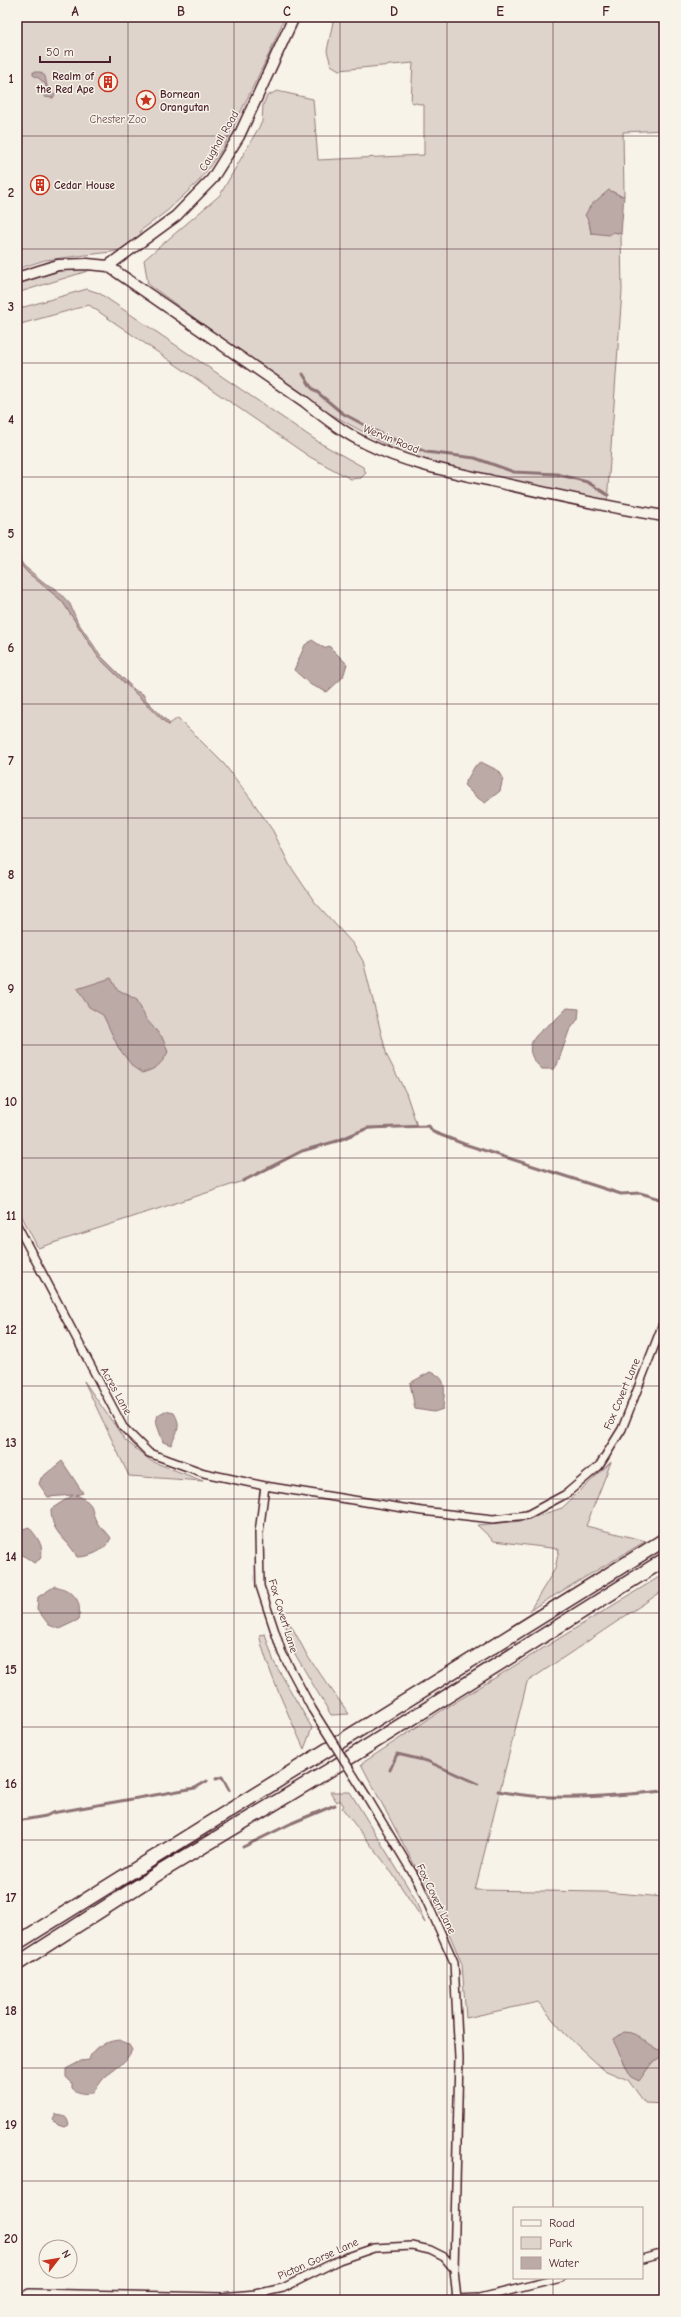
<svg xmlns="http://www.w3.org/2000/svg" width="681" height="2317" viewBox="0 0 681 2317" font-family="'Comic Neue',sans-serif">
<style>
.green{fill:#ded4cc;stroke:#947a7c}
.water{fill:#bcaaa7;stroke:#8e7275}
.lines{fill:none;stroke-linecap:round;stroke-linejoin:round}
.stream{stroke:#8e7275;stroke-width:3}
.street-casing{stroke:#4a1f2b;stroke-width:10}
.secondary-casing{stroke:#4a1f2b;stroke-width:13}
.highway-casing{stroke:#4a1f2b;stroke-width:16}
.street{stroke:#f7f3e8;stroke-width:7}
.secondary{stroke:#f7f3e8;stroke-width:10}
.highway{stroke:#f7f3e8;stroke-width:13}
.street-bridge-casing{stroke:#4a1f2b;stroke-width:10;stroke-linecap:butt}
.street-bridge{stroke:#f7f3e8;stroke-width:7}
.grid{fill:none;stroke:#4a1f2b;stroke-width:1;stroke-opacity:0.55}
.labels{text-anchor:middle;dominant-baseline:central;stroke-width:3;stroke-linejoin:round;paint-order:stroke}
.poi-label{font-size:11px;font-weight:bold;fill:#4a1f2b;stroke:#f7f3e8;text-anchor:start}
.park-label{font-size:11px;fill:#6f4c53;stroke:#f7f3e8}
.street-label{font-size:11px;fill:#4a1f2b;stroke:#f7f3e8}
.neatline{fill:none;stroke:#4a1f2b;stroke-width:1.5}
.grid-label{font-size:13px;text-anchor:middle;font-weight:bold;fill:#4a1f2b}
</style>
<rect width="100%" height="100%" fill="#f7f3e8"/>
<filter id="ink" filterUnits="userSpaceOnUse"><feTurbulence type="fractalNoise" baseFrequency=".025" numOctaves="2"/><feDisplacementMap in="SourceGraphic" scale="8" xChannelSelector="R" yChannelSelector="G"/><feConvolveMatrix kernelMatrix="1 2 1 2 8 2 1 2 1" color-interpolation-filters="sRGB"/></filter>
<g filter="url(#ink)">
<path class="green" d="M17,17h268l-16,37 -46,94 -24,33 -32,30 -27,20 2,6 -17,12 -14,3 -66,8 -28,9z
M334,17h330v113l-41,2 1,63 -3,1 -12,-6 -20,32 2,11 23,-1 7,2 1,57 -15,212 -190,-41 -106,-59 -163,-119 -4,-24 76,-65 42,-73 1,-17 4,-9 10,-5 36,8 5,61 106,-5v-50l-13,-3 2,-39 -74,7 -8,-5 -4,-14z
M78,269h16l-77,24v-10l43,-12z
M87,289l12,4 221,150 43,24 3,6 -5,5 -10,1 -41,-22 -221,-152 -72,20v-16z
M17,560l10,12 35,29 37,57 69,67 10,-7 46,46 27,35 22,32 16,33 25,37 39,43 10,17 24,95 19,37 11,33 -49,3 -31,12 -35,10 -59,30 -205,67 -21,-41z
M84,1381l41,59 26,21 52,20 -74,-5z
M611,1462l-25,64 60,15 -116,69 25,-41 4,-20 -65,-8 -17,-16 45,-4 40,-13z
M664,1574v16l-137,92 -52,208 129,2 60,5v207l-19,-1 -17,-23 -24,-10 -39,-36 -27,-32 -72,16 -4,-54 -19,-45 -82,-155 80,-53z
M291,1625l17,32 41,57 -18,1 -36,-61 -9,-28z
M265,1634l9,28 38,66 -8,21c-17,-38 -35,-74 -45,-114z
M330,1792h20l64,105 11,26 -37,-56 -46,-59 2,-2 -4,-6 -3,2z"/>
<path class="water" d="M33,72h7l5,4 2,10 8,9 -2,3 -9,-1 2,-12 -6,-6 -7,-4z
M609,190l12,6 3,-1 -3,39 -7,-2 -5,3 -18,-2 -2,-11 -4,-7 6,-10z
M17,556l7,10 22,18 9,4 15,16 7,17 24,35 35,35 7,3 3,6 24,24 -2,1 -69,-67 -37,-57 -35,-29 -10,-12z
M312,640l12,8 5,-2 18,18 -4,13 -16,15 -16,-7 -17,-15 11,-25z
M481,762l18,9 4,7 -3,13 -15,12 -10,-7 -11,-11 11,-19z
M111,978l6,11 20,11 9,19 16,18 6,15c-7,13 -12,17 -26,21l-9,-6 -15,-20 -15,-32 -14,-8 -12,-18z
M567,1008l12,1 -1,10 -9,12 -12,34 -3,4h-12c-21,-19 -11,-32 9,-46 6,-4 11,-10 16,-15z
M430,1372c19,5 14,20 13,37l-9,3 -19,-3 -5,-26z
M165,1411l9,2c8,13 3,19 -3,32l-8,-3 -7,-20 2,-7z
M62,1461l21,32 -7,2c23,10 12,14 22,29 3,6 10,8 13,14 -6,13 -21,19 -34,19 -10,-20 -26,-22 -26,-48l22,-14 -25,2 -9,-13 2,-6z
M29,1527c7,9 17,20 11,32l-6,4 -17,-12v-20z
M55,1586c19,5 28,14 23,34l-19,9 -10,-4 -12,-16 1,-12z
M624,2032c18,0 23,17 40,19v5l-13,8 -12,17 -8,-4 -17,-35v-3z
M120,2040l9,5 3,5c-6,13 -17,19 -27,27 -5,5 -8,11 -12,16 -8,1 -15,1 -21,-5v-5l-6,-6v-8l15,-8 8,-1c4,-15 17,-18 31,-20z
M56,2114c9,1 11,3 13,11l-5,2 -6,-2 -5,-5z"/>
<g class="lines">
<path class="stream" d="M303,374l8,13 31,26 43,23 41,16 49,6 39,14 43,2 30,8 21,13
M243,1181l59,-30 35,-10 31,-13 61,-2 4,6 31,12 157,50 19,-1 24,7
M390,1770l7,-16 30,7 51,23
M216,1779l6,-2 7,13
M498,1791c54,11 112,5 166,0
M17,1821l29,-5 6,-3 143,-25 12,-7
M243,1847l49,-24 43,-18"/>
<g class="street-casing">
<path id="street" d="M17,1225l106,202 26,26 55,20 61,13 157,25 71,8 34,-4 39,-21 33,-28 23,-37 42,-108
M265,1486l-6,47 1,53 22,67 30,56
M367,1797l51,85 36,80 5,96 -5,211 3,31
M642,2259l22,-6
M457,2299l23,-1 81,-20
M18,2300l11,-7 192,4 35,-3 27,-6 56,-28 35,-12 38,-2 18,4 14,7 10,12"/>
</g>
<g class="secondary-casing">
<path id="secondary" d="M108,266l197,136c20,16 39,31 62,42 38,19 84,28 125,37 57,13 114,26 172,35
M17,278l41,-13 29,-1 21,2 68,-50 36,-37 27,-43 55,-119"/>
</g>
<g class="highway-casing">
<path id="highway" d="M17,1943l647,-403
M17,1964l145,-93 166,-100 336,-211"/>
</g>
<use href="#street" class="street"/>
<use href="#secondary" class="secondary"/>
<use href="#highway" class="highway"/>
<g class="street-bridge-casing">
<path id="street-bridge" d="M312,1709l55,88"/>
</g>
<use href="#street-bridge" class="street-bridge"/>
</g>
</g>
<path class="grid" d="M128,17v2283M234,17v2283M340,17v2283M447,17v2283M553,17v2191M17,136h647M17,249h647M17,363h647M17,477h647M17,590h647M17,704h647M17,818h647M17,931h647M17,1045h647M17,1158h647M17,1272h647M17,1386h647M17,1499h647M17,1613h647M17,1727h647M17,1840h647M17,1954h647M17,2068h647M17,2181h647M553,2278v22"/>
<defs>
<g id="building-ring" transform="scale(1)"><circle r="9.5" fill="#f7f3e8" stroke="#c8321e" stroke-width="1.5"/><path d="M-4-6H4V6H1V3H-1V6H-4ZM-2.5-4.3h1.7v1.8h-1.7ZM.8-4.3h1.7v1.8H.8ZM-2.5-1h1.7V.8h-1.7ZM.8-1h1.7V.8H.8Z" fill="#c8321e"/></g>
<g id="sight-ring" transform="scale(1)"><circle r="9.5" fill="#f7f3e8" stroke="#c8321e" stroke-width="1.5"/><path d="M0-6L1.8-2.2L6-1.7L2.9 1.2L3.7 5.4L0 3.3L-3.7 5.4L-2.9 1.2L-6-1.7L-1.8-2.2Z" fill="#c8321e"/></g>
</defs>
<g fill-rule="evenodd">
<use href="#building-ring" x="108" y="82"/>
<use href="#sight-ring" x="146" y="100"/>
<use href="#building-ring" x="40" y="185"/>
</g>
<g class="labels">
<g class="poi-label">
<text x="94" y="76" text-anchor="end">Realm of<tspan x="94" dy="13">the Red Ape</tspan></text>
<text x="160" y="94">Bornean<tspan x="160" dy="13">Orangutan</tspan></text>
<text x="54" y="185">Cedar House</text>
</g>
<g class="park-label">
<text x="118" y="119">Chester Zoo</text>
</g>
<g class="street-label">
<text transform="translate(219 141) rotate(-60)">Caughall Road</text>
<text transform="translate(391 439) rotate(22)">Wervin Road</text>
<text transform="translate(116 1391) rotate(61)">Acres Lane</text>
<text transform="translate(622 1394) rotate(-67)">Fox Covert Lane</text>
<text transform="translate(283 1616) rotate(73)">Fox Covert Lane</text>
<text transform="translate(436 1899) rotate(64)">Fox Covert Lane</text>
<text transform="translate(318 2259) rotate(-24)">Picton Gorse Lane</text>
</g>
</g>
<rect width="681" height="2317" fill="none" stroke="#f7f3e8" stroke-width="44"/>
<rect x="513" y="2207" width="130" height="72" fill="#f7f3e8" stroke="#b29e9c"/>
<rect x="521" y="2220" width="20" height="6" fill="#f7f3e8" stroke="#b29e9c"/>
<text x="549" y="2227" font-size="12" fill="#4a1f2b">Road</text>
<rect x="521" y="2237" width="20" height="12" fill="#ded4cc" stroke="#b29e9c"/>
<text x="549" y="2247" font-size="12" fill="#4a1f2b">Park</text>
<rect x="521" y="2257" width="20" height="12" fill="#bcaaa7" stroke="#b29e9c"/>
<text x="549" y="2267" font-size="12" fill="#4a1f2b">Water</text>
<g transform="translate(58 2259) rotate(59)"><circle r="19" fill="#f7f3e8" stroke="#b29e9c"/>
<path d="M0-3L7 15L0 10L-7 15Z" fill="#c8321e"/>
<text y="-6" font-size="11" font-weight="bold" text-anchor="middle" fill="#4a1f2b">N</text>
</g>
<path d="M40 56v6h70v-6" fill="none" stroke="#4a1f2b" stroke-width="2"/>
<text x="46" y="56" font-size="12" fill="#4a1f2b" stroke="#f7f3e8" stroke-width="3" paint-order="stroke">50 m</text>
<rect x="22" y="22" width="637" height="2273" class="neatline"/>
<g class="grid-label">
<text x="75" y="16">A</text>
<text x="181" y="16">B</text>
<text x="287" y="16">C</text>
<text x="394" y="16">D</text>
<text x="500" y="16">E</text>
<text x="606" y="16">F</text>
<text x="11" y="83">1</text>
<text x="11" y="197">2</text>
<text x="11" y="311">3</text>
<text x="11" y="424">4</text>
<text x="11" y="538">5</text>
<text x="11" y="652">6</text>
<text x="11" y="765">7</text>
<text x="11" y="879">8</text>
<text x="11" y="993">9</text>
<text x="11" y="1106">10</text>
<text x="11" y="1220">11</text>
<text x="11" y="1334">12</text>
<text x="11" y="1447">13</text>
<text x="11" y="1561">14</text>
<text x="11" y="1674">15</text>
<text x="11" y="1788">16</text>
<text x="11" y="1902">17</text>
<text x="11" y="2015">18</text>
<text x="11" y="2129">19</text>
<text x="11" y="2243">20</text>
</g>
</svg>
